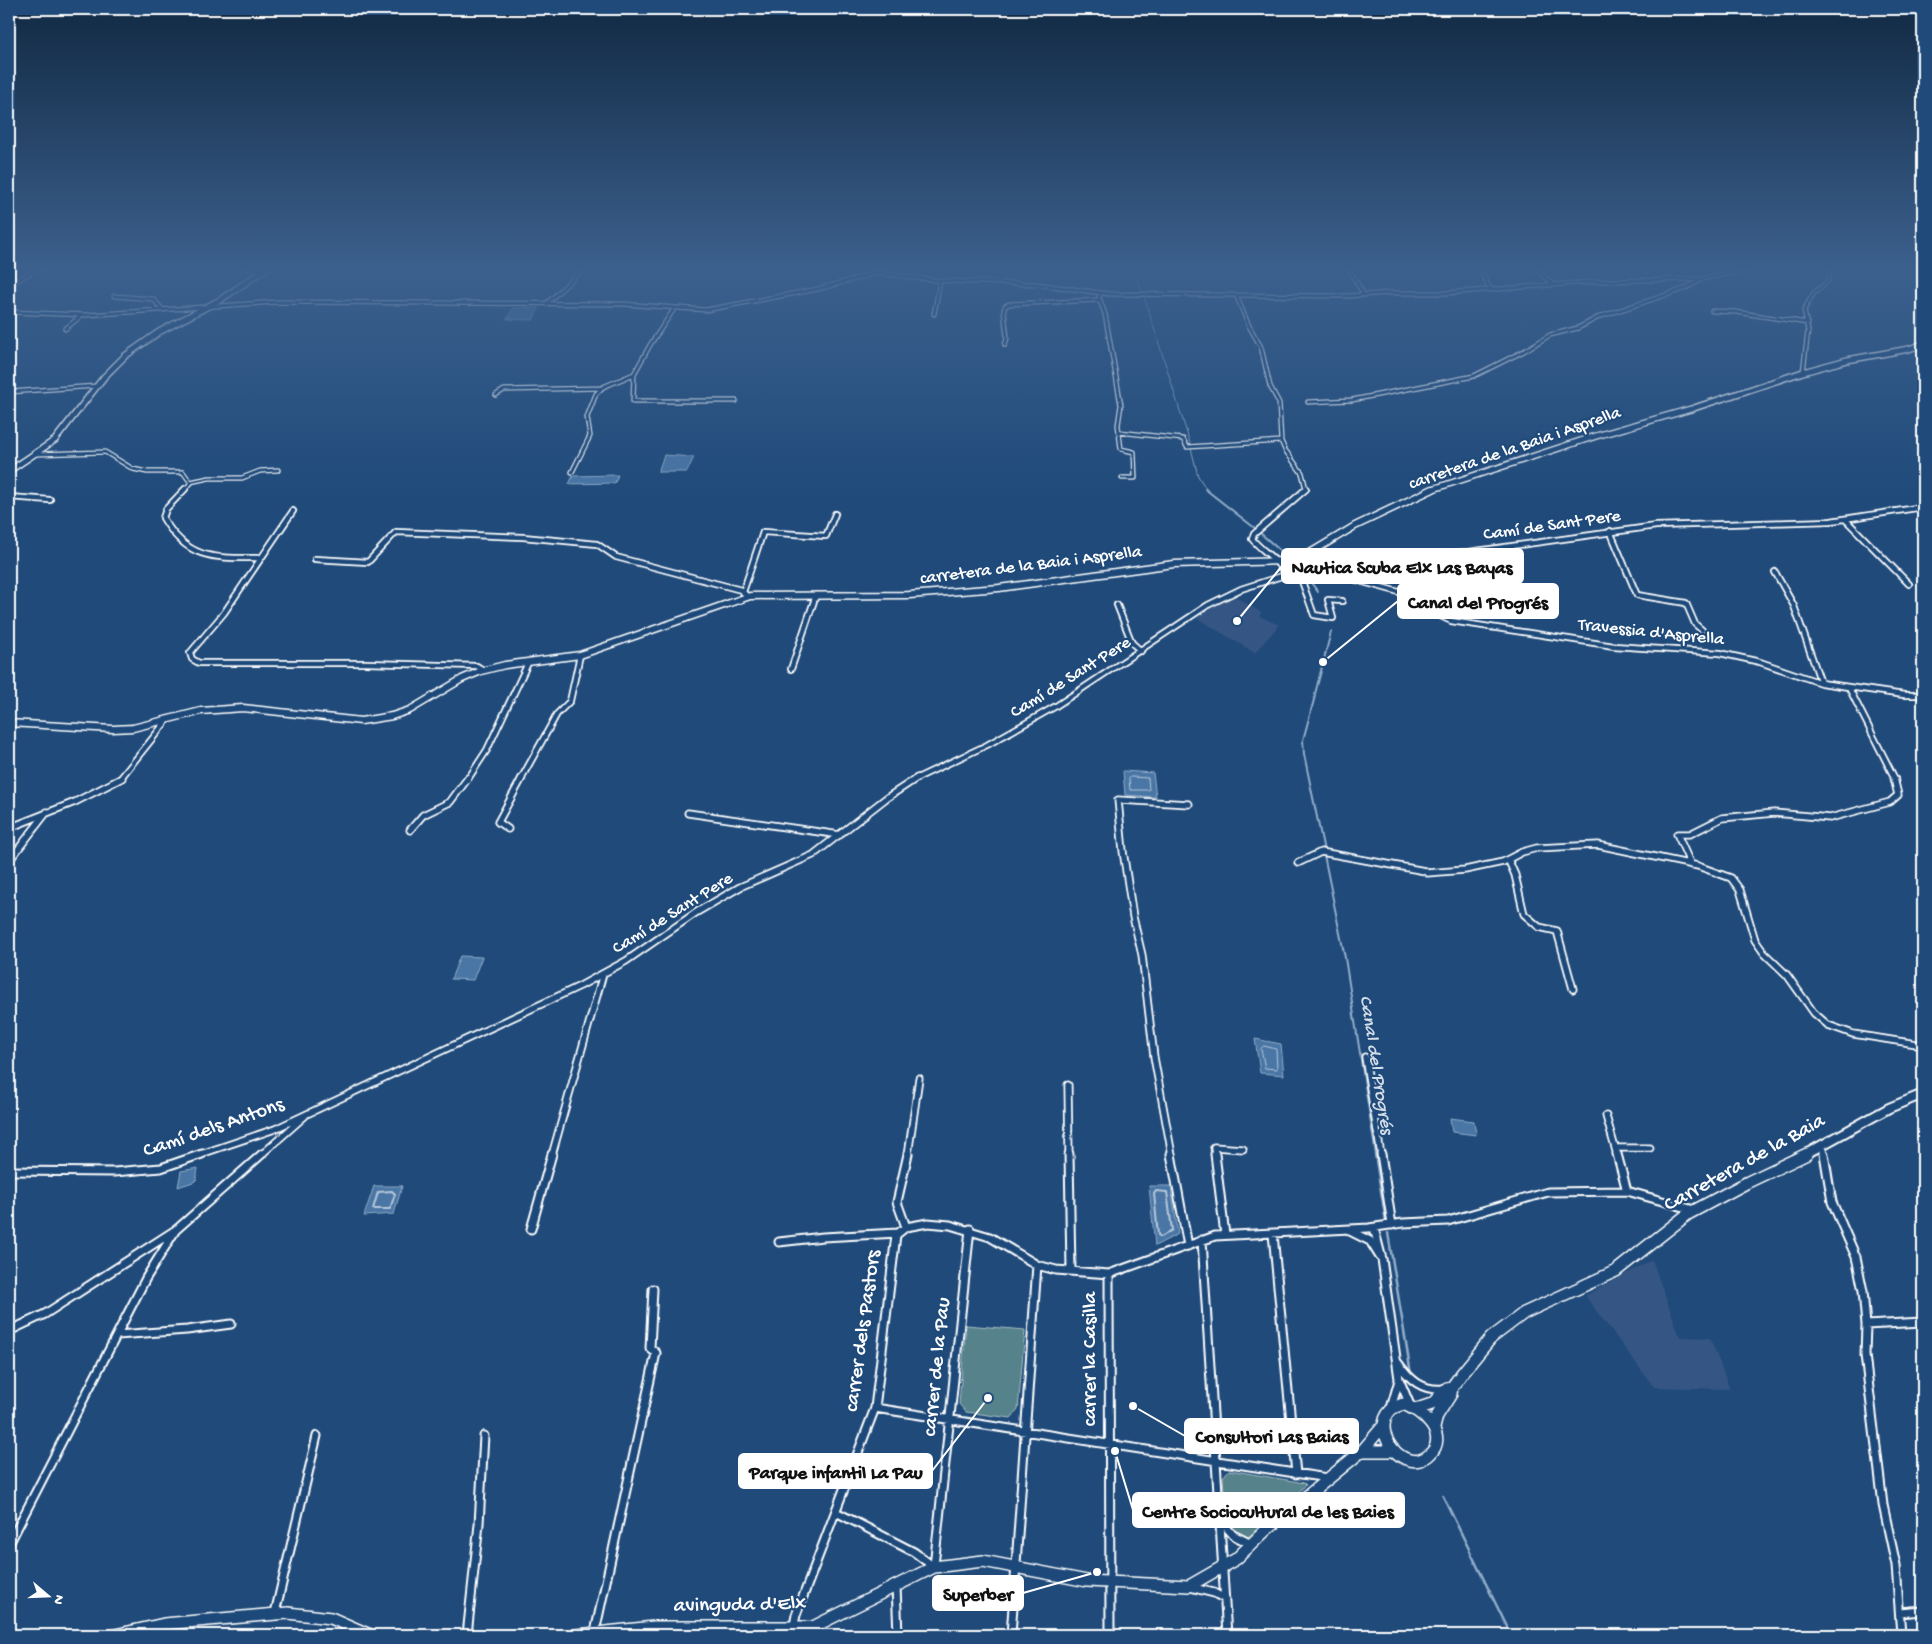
<svg xmlns="http://www.w3.org/2000/svg" width="1932" height="1644" viewBox="0 0 1932 1644" font-family="'Gochi Hand',sans-serif">
<style>
.built{fill:#365684}
.green{fill:#56828b;stroke:#aac0c5}
.water{fill:#4a76a5;stroke:#92adc9}
.lines{fill:none;stroke-linecap:round;stroke-linejoin:round}
.shore-far1{stroke:#b7c8db;stroke-width:1}
.shore{stroke:#b7c8db;stroke-width:2}
.stream-far2{stroke:#92adc9;stroke-width:1}
.stream-far1{stroke:#92adc9;stroke-width:2}
.stream{stroke:#92adc9;stroke-width:2.5}
.street-far3-casing{stroke:#fff;stroke-width:5.5}
.street-far2-casing{stroke:#fff;stroke-width:8}
.street-far1-casing{stroke:#fff;stroke-width:9}
.street-casing{stroke:#fff;stroke-width:11}
.secondary-far3-casing{stroke:#fff;stroke-width:8}
.secondary-far2-casing{stroke:#fff;stroke-width:9}
.secondary-far1-casing{stroke:#fff;stroke-width:12}
.secondary-casing{stroke:#fff;stroke-width:14}
.street-far3{stroke:#1f4a7a;stroke-width:3}
.street-far2{stroke:#1f4a7a;stroke-width:4.5}
.street-far1{stroke:#1f4a7a;stroke-width:5.5}
.street{stroke:#1f4a7a;stroke-width:7}
.secondary-far3{stroke:#1f4a7a;stroke-width:5}
.secondary-far2{stroke:#1f4a7a;stroke-width:6}
.secondary-far1{stroke:#1f4a7a;stroke-width:8}
.secondary{stroke:#1f4a7a;stroke-width:11}
.labels{text-anchor:middle;dominant-baseline:central;stroke-width:4.5;stroke-linejoin:round;paint-order:stroke}
.street-label{font-size:18px;fill:#fff;stroke:#1f4a7a}
.water-label{font-size:19px;font-style:italic;fill:#d2dde8;stroke:#1f4a7a}
.near-street-label{font-size:21px;fill:#fff;stroke:#1f4a7a}
.leader{fill:none;stroke:#fff;stroke-width:2}
.callout-dot{fill:#fff;stroke:#1f4a7a;stroke-width:2}
.callout{fill:#fff;stroke:#fff;stroke-width:2}
.callout-label{font-size:19px;text-anchor:middle;font-weight:bold;fill:#111}
</style>
<rect width="100%" height="100%" fill="#1f4a7a"/>
<filter id="ink" filterUnits="userSpaceOnUse"><feTurbulence type="fractalNoise" baseFrequency=".02" numOctaves="2"/><feDisplacementMap in="SourceGraphic" scale="10" xChannelSelector="R" yChannelSelector="G"/><feConvolveMatrix kernelMatrix="1 2 1 2 8 2 1 2 1" color-interpolation-filters="sRGB"/></filter>
<g filter="url(#ink)">
<path class="built" d="M1234,596l28,17 -3,3 20,9 -24,28 -58,-35 19,-14z
M1652,1260l28,77 30,1 20,51 -76,-2 -69,-91z"/>
<path class="green" d="M966,1325l59,5 -7,80 -7,8 -45,-6 -7,-8z
M1229,1470l75,13 2,2 -60,54 -19,-14 -4,-48z"/>
<path class="water" d="M513,308h26l-6,12 -26,-1z
M664,455l30,2 -7,15h-29z
M618,475l-3,8 -46,1 4,-8z
M1123,771l30,2 3,24 -31,-2z
M460,956l22,1 -9,23 -22,-1z
M1255,1039l26,5 3,31 -24,-2z
M1450,1118l24,3 2,14 -24,-3z
M198,1168l-2,13 -18,6 3,-16z
M374,1186h28l-8,28 -30,2z
M1149,1186h22l7,48 -23,12z"/>
<g class="lines">
<path class="shore-far1" d="M1131,777l17,1 1,12h-19l-1,-11z
M1264,1046l12,3 1,20 -12,-1 -4,-19z"/>
<path class="shore" d="M392,1191l3,3 -5,15h-17l5,-17z
M1156,1191l11,1 5,38 -11,7 -3,-2 -4,-41z"/>
<path class="stream-far2" d="M1132,268l11,25
M1144,296l47,150
M1191,448l7,28 9,14"/>
<path class="stream-far1" d="M1205,489l51,40
M1259,532l26,23
M1292,561l6,6
M1303,572l15,20
M1315,694l16,-62
M1315,696l-12,44 1,14 20,97
M1324,855l21,103 31,197"/>
<path class="stream" d="M1375,1154l11,68
M1388,1233l23,141
M1443,1496l68,139"/>
<g class="street-far3-casing">
<path id="street-far3" d="M243,268l21,2
M1348,268l16,27
M1479,268l11,21
M1536,268l17,17
M9,282h6l-6,4
M15,282l21,-13 58,-1
M1100,293l-1,5 6,16 16,91 -3,20 3,24 13,3 1,26h-13
M1236,295l13,31 12,21 9,39 9,17 2,38 4,9 17,23 4,16 -2,1
M114,296l39,3 10,11
M546,304l38,-36
M1712,311l24,1 71,11
M9,312l77,3 191,-13 346,2 83,6 112,-21 59,-16 65,8 95,3 72,10 239,2 41,-3h57l157,-12 99,-2 55,-11
M934,314l6,-33
M65,329l17,-14
M1005,345l2,-7 -3,-28 1,-4 4,-2 91,-4
M1803,372l5,-41 -4,-21 9,-16 14,-12 3,-9 -3,-5
M634,374l-1,27h103
M9,392l88,-6
M496,395l8,-5 98,-2
M1308,402l44,-2 122,-24 50,-25 26,-16 28,-7 21,-11 85,-28 15,-8
M1119,432l64,7 4,8 94,-6
M36,454l69,-2 28,17 14,3h36l8,11 -7,7
M572,472l18,-36 -3,-19 9,-23 7,-7 31,-13 16,-29 24,-36
M190,482l19,-4h33l18,-7 18,-1"/>
</g>
<g class="street-far2-casing">
<path id="street-far2" d="M185,489l-19,20 -3,9c25,43 53,40 98,40
M9,497l41,3
M293,511l-69,102 -34,40 2,6 7,4h167l111,3 6,4
M1845,519l64,65
M1610,531l27,64 49,8 9,21 7,6
M315,559l53,3 28,-30 127,5 74,7 19,13 125,33 7,7
M1327,564l29,16 50,14 24,17 21,10 163,25 106,7 40,9 61,21 83,12h19
M1298,570l16,45 19,3 -5,-18 14,1
M1775,572l19,34 27,77
M1285,575c-8,-17 -21,-22 -33,-36l2,-5 52,-45
M743,592l20,-60 63,4 9,-22
M1117,605l15,38 9,8
M791,669l25,-74
M1849,688l46,91
M120,779l48,-60
M468,779l19,-29 41,-87
M521,779l36,-65 13,-13 10,-46
M915,779l72,-34 69,-39 152,-101 33,-16 69,-22 27,-5 132,-10 187,-26 175,-5 92,-14"/>
</g>
<g class="street-far1-casing">
<path id="street-far1" d="M688,813l152,22
M9,828l66,-26 47,-24
M508,829l-10,-7 24,-44
M410,830l13,-15 27,-13 18,-24
M1508,859l7,16 9,39 15,13 18,4 16,58
M9,861l38,-49
M1298,863l23,-11 104,19
M1691,865l-14,-31h13l32,-16 52,-5 56,5 60,-16 8,-7 -4,-17
M1427,873l38,-3 38,-8 19,-10 15,-4 61,-3 100,21 33,12 9,12 15,50 9,13 23,22 27,38 14,12 25,9 70,11
M1365,1057l16,98
M1068,1085l1,70
M1606,1116l11,39
M1822,1144l2,11
M1615,1148h35
M198,1155l77,-26 305,-143 46,-25 71,-49 43,-25 73,-32 72,-56 32,-21
M261,1155l44,-39
M552,1155l51,-181
M908,1155l11,-77
M1172,1155l-18,-98 -12,-102 -9,-38 -10,-66 -5,-51 71,4
M1215,1155l-1,-8 29,2"/>
</g>
<g class="street-casing">
<path id="street" d="M1069,1154l2,117
M1171,1154l17,92
M1215,1154l10,81
M1381,1154l11,71
M1617,1154l10,37
M1824,1154l8,48 24,55 7,34 3,34 -1,30 18,150 13,60 5,70
M9,1171l105,1 47,-4 41,-14
M906,1227l-9,-25 11,-48
M1374,1228l8,31 17,120 11,26
M531,1229l21,-75
M1350,1231l20,10 10,16
M1273,1234l23,240
M1202,1240l25,395
M779,1242l44,-5 75,-4
M1109,1274l1,361
M1866,1325l57,-3
M9,1331l36,-17 132,-85 85,-75
M117,1335l70,-5 44,-6
M1398,1363c12,17 24,28 46,26
M875,1408l452,70
M1391,1408l8,-28
M836,1512l78,40 20,15
M1220,1520l13,15 18,9
M9,1544l137,-266 29,-47
M934,1566l36,-337
M896,1586l2,49
M1190,1587l24,6 11,6
M275,1613l42,-177
M1900,1613l23,-2
M595,1632l61,-279 -6,-5 3,-59
M467,1635l12,-111 5,-88
M792,1635l4,-20 79,-207 21,-173 10,-8 22,-4 22,2 40,12 47,28 19,5 53,4 106,-38 154,-8 34,-5 45,-2 100,-29 79,-1 67,19
M1011,1635l26,-370"/>
</g>
<g class="secondary-far3-casing">
<path id="secondary-far3" d="M1923,276l-2,8 2,11
M9,471l46,-31 49,-63 21,-21 34,-24 61,-32 47,-32
M1430,490l166,-54 95,-27 112,-37 44,-12 62,-11 14,-5"/>
</g>
<g class="secondary-far2-casing">
<path id="secondary-far2" d="M9,723l104,6 20,-1 68,-17 42,-3 118,13 31,-5 18,-6 52,-31 19,-8 24,-6 75,-10 170,-59 159,-1 90,-7 175,-24 113,-3 23,-8 45,-27 78,-37"/>
</g>
<g class="secondary-far1-casing">
<path id="secondary-far1" d="M1804,1155l85,-47 34,-14"/>
</g>
<g class="secondary-casing">
<path id="secondary" d="M1403,1404c18,6 48,32 26,51 -24,21 -59,-22 -39,-44 3,-4 9,-5 13,-7z
M1417,1409l15,-5 15,-16 5,-1
M1434,1428l3,-12 14,-22 1,-7 11,-15 28,-34 33,-25 92,-42 72,-57 60,-32 59,-28
M1362,1451h32
M115,1635l49,-11 124,-11 43,5 39,17
M577,1635l77,-8h159l121,-60 49,-6 104,20 102,5 47,-27 31,-30 95,-78 22,-26"/>
</g>
<use href="#street-far3" class="street-far3"/>
<use href="#street-far2" class="street-far2"/>
<use href="#street-far1" class="street-far1"/>
<use href="#street" class="street"/>
<use href="#secondary-far3" class="secondary-far3"/>
<use href="#secondary-far2" class="secondary-far2"/>
<use href="#secondary-far1" class="secondary-far1"/>
<use href="#secondary" class="secondary"/>
</g>
</g>
<linearGradient id="sky" x2="0" y2="1"><stop stop-color="#112943"/><stop offset="0.54" stop-color="#3c608d"/><stop offset="1" stop-color="#3c608d" stop-opacity="0"/></linearGradient>
<rect width="1932" height="498" fill="url(#sky)"/>
<g class="labels">
<g class="street-label">
<text transform="translate(1515 449) rotate(-19)">carretera de la Baia i Asprella</text>
<text transform="translate(1552 526) rotate(-8)">Camí de Sant Pere</text>
<text transform="translate(1031 566) rotate(-7)">carretera de la Baia i Asprella</text>
<text transform="translate(1651 633) rotate(6)">Travessia d'Asprella</text>
<text transform="translate(1071 678) rotate(-32)">Camí de Sant Pere</text>
<text transform="translate(673 914) rotate(-32)">Camí de Sant Pere</text>
</g>
<g class="water-label">
<text transform="translate(1375 1065) rotate(81)">Canal del Progrés</text>
</g>
<g class="near-street-label">
<text transform="translate(214 1129) rotate(-19)">Camí dels Antons</text>
<text transform="translate(1745 1164) rotate(-29)">Carretera de la Baia</text>
<text transform="translate(864 1331) rotate(-82)">carrer dels Pastors</text>
<text transform="translate(1091 1359) rotate(-90)">carrer la Casilla</text>
<text transform="translate(938 1367) rotate(-84)">carrer de la Pau</text>
<text transform="translate(740 1606) rotate(-1)">avinguda d'Elx</text>
</g>
</g>
<path class="leader" d="M1237 621L1282 566M1323 662L1398 601M1133 1406L1185 1436M988 1398L932 1471M1115 1451L1133 1510M1097 1572L1023 1593"/>
<g class="callout-dot">
<circle cx="1237" cy="621" r="5"/>
<circle cx="1323" cy="662" r="5"/>
<circle cx="1133" cy="1406" r="5"/>
<circle cx="988" cy="1398" r="5"/>
<circle cx="1115" cy="1451" r="5"/>
<circle cx="1097" cy="1572" r="5"/>
</g>
<g class="callout">
<rect x="1282" y="549" width="241" height="34" rx="5"/>
<rect x="1398" y="584" width="160" height="34" rx="5"/>
<rect x="1185" y="1419" width="173" height="34" rx="5"/>
<rect x="739" y="1454" width="193" height="34" rx="5"/>
<rect x="1133" y="1493" width="271" height="34" rx="5"/>
<rect x="933" y="1576" width="90" height="34" rx="5"/>
</g>
<g class="callout-label">
<text x="1402" y="573">Nautica Scuba Elx Las Bayas</text>
<text x="1478" y="608">Canal del Progrés</text>
<text x="1272" y="1442">Consultori Las Baias</text>
<text x="836" y="1478">Parque infantil La Pau</text>
<text x="1268" y="1517">Centre Sociocultural de les Baies</text>
<text x="978" y="1600">Superber</text>
</g>
<rect width="1932" height="1644" fill="none" stroke="#1f4a7a" stroke-width="30"/>
<rect x="15" y="15" width="1902" height="1614" fill="none" stroke="#fff" stroke-width="2" filter="url(#ink)"/>
<g transform="translate(48 1596) rotate(109)" stroke="#1f4a7a" stroke-width="4" paint-order="stroke">
<path d="M0-4L9 19L0 12L-9 19Z" fill="#ffffff"/>
<text y="-8" font-size="14" font-weight="bold" text-anchor="middle" fill="#ffffff">N</text>
</g>
</svg>
